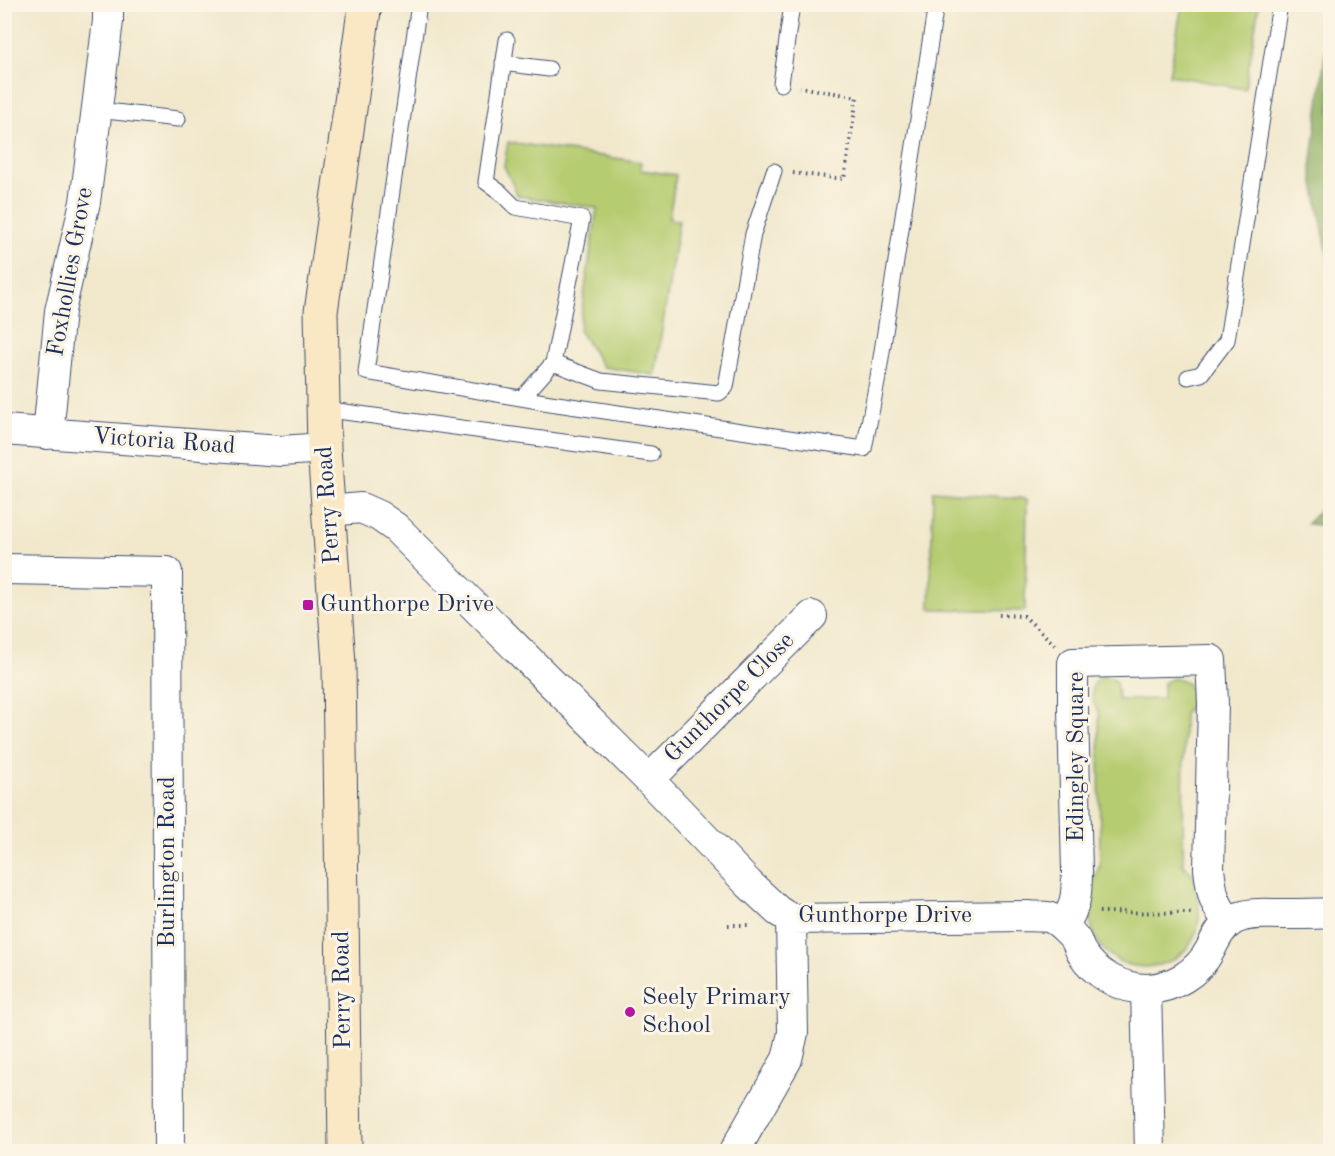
<svg xmlns="http://www.w3.org/2000/svg" width="1335" height="1156" viewBox="0 0 1335 1156" font-family="'Old Standard TT',serif">
<style>
.green{fill:#b6cc71;stroke:#687e68;stroke-width:1.5}
.forest{fill:#90b063;stroke:#567060;stroke-width:1.5}
.lines{fill:none;stroke-linecap:round;stroke-linejoin:round}
.lane-casing{stroke:#3b4b6e;stroke-width:17}
.street-casing{stroke:#3b4b6e;stroke-width:32}
.secondary-casing{stroke:#3b4b6e;stroke-width:35}
.path{stroke:#3b4b6e;stroke-width:4;stroke-dasharray:1.5 4.5;stroke-linecap:butt}
.lane{stroke:#fff;stroke-width:15}
.street{stroke:#fff;stroke-width:30}
.secondary{stroke:#fae7c3;stroke-width:33}
.poi-dot{fill:#b5179e;stroke:#fcf5e5;stroke-width:2}
.labels{text-anchor:middle;dominant-baseline:central;stroke-width:6;stroke-linejoin:round;paint-order:stroke}
.street-label{font-size:24px;fill:#1b2f5e;stroke:#fcf5e5}
.poi-label{font-size:24px;fill:#1b2f5e;stroke:#fcf5e5;text-anchor:start}
</style>
<rect width="100%" height="100%" fill="#fcf5e5"/>
<filter id="ink" filterUnits="userSpaceOnUse"><feTurbulence type="fractalNoise" baseFrequency=".0167" numOctaves="2"/><feDisplacementMap in="SourceGraphic" scale="12" xChannelSelector="R" yChannelSelector="G"/><feConvolveMatrix kernelMatrix="1 2 1 2 8 2 1 2 1" color-interpolation-filters="sRGB"/></filter>
<filter id="wash" filterUnits="userSpaceOnUse"><feTurbulence type="fractalNoise" baseFrequency=".008" numOctaves="4" result="noise"/><feDisplacementMap in="SourceGraphic" scale="24" xChannelSelector="R" yChannelSelector="G"/><feGaussianBlur stdDeviation="1.35" result="paint"/><feColorMatrix in="noise" values="0 0 0 0 0 0 0 0 0 0 0 0 0 0 0 0 0 1.4 0 .05"/><feComposite in="paint" operator="in"/></filter>
<g filter="url(#wash)">
<rect width="100%" height="100%" fill="#f1e8cc"/>
<path class="green" d="M1182,5h77l-14,84 -76,-14z
M508,142l133,20 -1,8 36,5 -7,44 10,1 -24,155 -52,-8 -24,-37 18,-122 -79,-12 -14,-30z
M933,491l94,8 -2,112 -95,-2z
M1105,676c14,2 12,13 13,24l45,-1v-15c20,-17 40,10 21,30l-1,151c2,3 8,6 10,9 3,6 6,29 6,36 4,69 -100,79 -109,8 -3,-22 -1,-33 10,-52l-1,-153c-8,-12 -12,-32 6,-37z"/>
<path class="forest" d="M1330,15v252l-19,-99z
M1330,367v159l-23,-2 16,-17z"/>
</g>
<g filter="url(#ink)">
<g class="lines">
<g class="lane-casing">
<path id="lane" d="M419,4l-53,368 184,31 314,46 14,-72 58,-373
M507,40l-21,142 14,10 15,15 67,12 -29,144 -31,35
M503,63l46,6
M781,84l11,-80
M97,110l81,9
M553,363l48,18 118,12 7,-6 27,-153 21,-63
M1188,377l13,-3 26,-34 53,-336
M323,409l328,45"/>
</g>
<g class="street-casing">
<path id="street" d="M4,430l277,21 43,-3
M48,434l12,-123 25,-109 23,-181v-17
M329,511l32,-3 18,8 17,12 253,252 100,104 29,27 13,8 238,-3c6,1 13,0 19,1 10,3 22,15 28,23 2,4 3,9 6,13 13,21 39,36 65,36 26,-1 51,-16 63,-39 6,-12 12,-25 25,-31 14,-7 31,-5 45,-5 17,0 34,0 50,-1
M4,569l163,3 2,580
M649,780l163,-164
M1063,926c13,-19 14,-32 14,-55l-4,-161v-47l138,-3 2,44 -4,165c3,25 4,33 20,54
M1146,989l4,163
M734,1152l53,-93 6,-26 -2,-114"/>
</g>
<g class="secondary-casing">
<path id="secondary" d="M345,1152l-6,-488 -15,-216 -3,-136 44,-308"/>
</g>
<path class="path" d="M793,173l51,6 13,-82 -57,-10
M999,615l25,1 31,29
M1099,912l92,1
M728,925h24"/>
<use href="#lane" class="lane"/>
<use href="#street" class="street"/>
<use href="#secondary" class="secondary"/>
</g>
</g>
<g class="poi-dot">
<rect x="302" y="599" width="12" height="12" rx="3"/>
<circle cx="630" cy="1012" r="6"/>
</g>
<g class="labels">
<g class="street-label">
<text transform="translate(71 272) rotate(-80)">Foxhollies Grove</text>
<text transform="translate(164 442) rotate(4)">Victoria Road</text>
<text transform="translate(329 505) rotate(-94)">Perry Road</text>
<text transform="translate(730 698) rotate(-45)">Gunthorpe Close</text>
<text transform="translate(1077 757) rotate(-90)">Edingley Square</text>
<text transform="translate(168 862) rotate(-90)">Burlington Road</text>
<text x="885" y="916">Gunthorpe Drive</text>
<text transform="translate(343 990) rotate(-91)">Perry Road</text>
</g>
<g class="poi-label">
<text x="320" y="605">Gunthorpe Drive</text>
<text x="642" y="998">Seely Primary<tspan x="642" dy="28">School</tspan></text>
</g>
</g>
<rect width="1335" height="1156" fill="none" stroke="#fcf5e5" stroke-width="24"/>
</svg>
